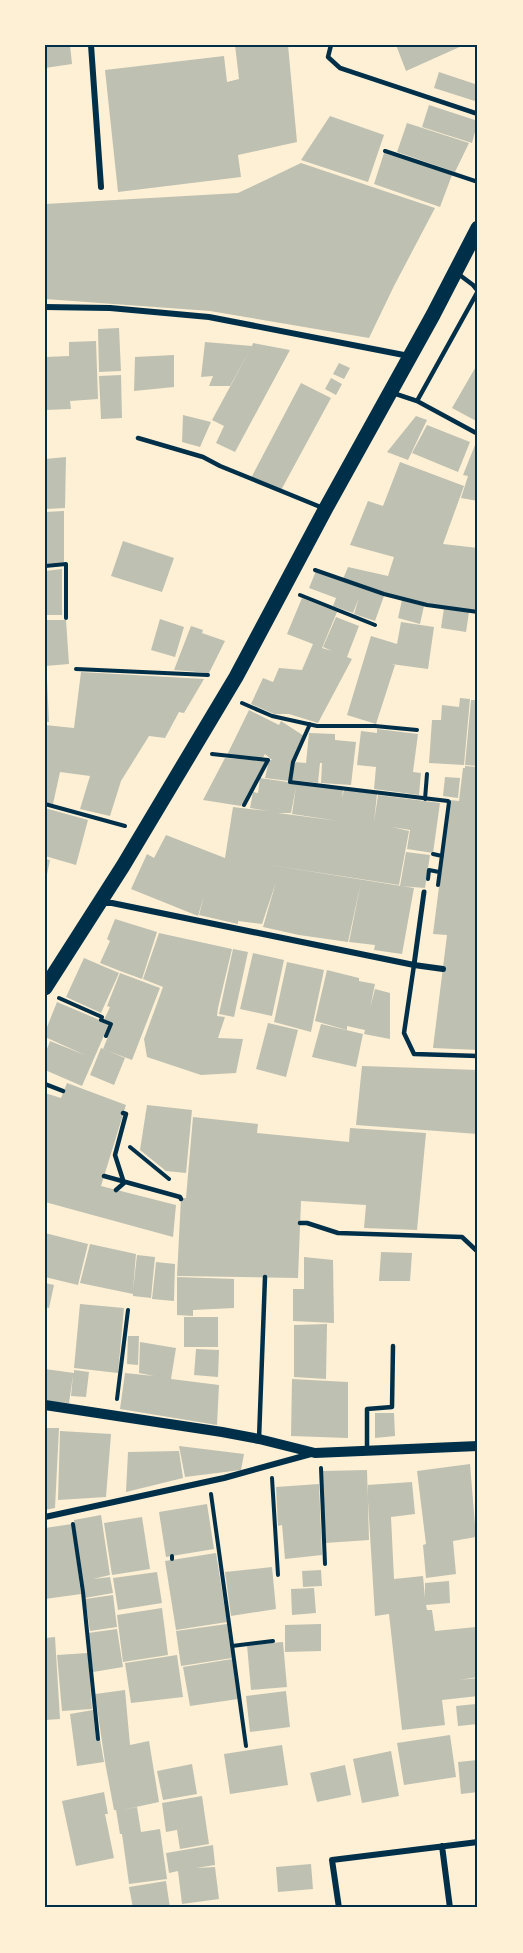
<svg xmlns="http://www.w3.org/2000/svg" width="523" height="1953" viewBox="0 0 523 1953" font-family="Signika,sans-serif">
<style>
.building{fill:#bec0b2;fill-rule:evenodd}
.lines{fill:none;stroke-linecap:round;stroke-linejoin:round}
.path{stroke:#003049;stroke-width:4}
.service{stroke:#003049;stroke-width:4.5}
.pedestrian{stroke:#003049;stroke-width:5}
.minor{stroke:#003049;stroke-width:6}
.tertiary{stroke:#003049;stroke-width:10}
.primary{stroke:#003049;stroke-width:15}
.neatline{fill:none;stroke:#003049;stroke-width:2}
</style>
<rect width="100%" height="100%" fill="#fdf0d5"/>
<path class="building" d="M45,45h25l2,19 -27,4z
M235,45h53l9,97 -59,13 3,22 -123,15 -13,-122 119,-14 3,26 12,-3z
M396,45h68l-58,26z
M439,72l39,13v17l-44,-14z
M429,105l49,16 -6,22 -50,-16z
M330,116l54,19 -16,47 -67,-22z
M407,123l62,20 -14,29 -58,-20z
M384,153l68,22 -12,32 -66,-23z
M301,163l134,45 -41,78 -25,52 -159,-27 -165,-12v-95l193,-11z
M119,328l2,43 -22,1 -1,-43z
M96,341l2,58 -28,2 1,8 -26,1v-53l24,-1v-14z
M205,342l47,4 1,-3 37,7 -55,102 -19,-9 8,-17 -12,-6 39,-72 -21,38h-21l4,-10 -12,1z
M174,355v32l-40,4 1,-34z
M339,363l11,5 -6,11 -11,-5z
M478,363v59l-26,-14z
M121,375l1,43 -21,1 -2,-43z
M331,378l11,6 -6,11 -11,-6z
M301,383l30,15 -51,94 -29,-14z
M183,415l28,7 -11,25 -18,-5z
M416,416l11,4 -19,40 -21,-8z
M427,425l43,17 -12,30 -46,-19z
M475,445l3,2v54l-17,-3 7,-22 -5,-1z
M66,457l-1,51 -20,1v-50z
M400,462l64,24 -21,58 35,4v63l-51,-7 -43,-11 -41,-14 5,-12 40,9 6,-19 -44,-12 18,-44 15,5z
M64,511v51l-19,2v-52z
M123,541l51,17 -12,34 -51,-16z
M62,569v46h-17v-44z
M316,571l68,25 -9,25 -21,-7 5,-16 -6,15 -20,-7 3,-8 -27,-10z
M302,598l35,14 -15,36 10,3 -9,-4 13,-30 23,9 -12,31 5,2 -34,64 -29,-9h-15l-23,-10 12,-26 10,4 6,-14 23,2 11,-26 -26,-10z
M402,600l22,6 -4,18 -22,-6z
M444,608l25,4 -3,20 -25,-4z
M160,619l24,8 -9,30 -24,-7z
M45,620h21l3,44 -24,2z
M401,622l33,5 -6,42 -37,-5 4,1 -19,59 -29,-9 24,-79 26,8z
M191,626l12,4 -1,3 23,8 -16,32 -35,-3z
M81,672l123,7 -20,34 -5,-1 -14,26 -16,-2 -28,45 -11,35 -30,-7 10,-33 -30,-4 -7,32 -8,-2v-77l29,3z
M45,679h2l2,43h-4z
M460,698l10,1 -6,66 -35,-2 3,-43h9l1,-15 17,2z
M471,700h7v66l-13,-1z
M249,710l30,15 2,-4 23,15 -15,45 -24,-3 4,-18h3l-7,-6 -3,5 -35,-4z
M377,729l41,5 -5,38 8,1 -2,22 -45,-6 2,-22 -19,-2 4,-34 16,2z
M309,733l26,1v6l21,2 -5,43 -30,-2 1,-20h-2l-2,20 -27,-3 3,-18 12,1z
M225,758l41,3 -25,45 -38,-6z
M465,766l13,1v283l-45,-2 14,-113 -14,-1 17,-134 9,1 4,-33h2z
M445,777l15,1 -2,20 -15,-2z
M260,778l83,12 -1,8 2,-8 33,4 -3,28 4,-27 62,8 -7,50 -26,-4 3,-19 -18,-3 17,4 -10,54 -135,-21 150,24 -12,66 -28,-4 1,-5 -26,-3 12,-60 -13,60 -49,-7 -36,-8 13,-45 -14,42 -24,-3v3l-39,-9 5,-19 -6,20 -67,-27 16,-35 7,4 12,-23 59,23 8,-51 35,4 -18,-3 3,-16 5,1zM296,787l-4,27 47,7 -61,-8h13z
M45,808l43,12 -12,45 -31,-9z
M406,852l24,3 -5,33 -25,-2z
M45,859l5,1 -4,19h-1z
M115,919l42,13 -15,47 -22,-8 1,-2 -1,2 -20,-8 10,-22 -3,-2z
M159,933l73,16 -14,59 -1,8 8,1 -7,21 25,1 -7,34 -35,2 -54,-18 -3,-18 19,-52 -20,-8z
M233,949l15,3 -14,65 -15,-3z
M253,953l31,7 -12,56 -32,-7z
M84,958l35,15 -18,40 -35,-16z
M287,962l37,8 -13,62 -37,-10z
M327,970l32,8v3l16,3 -5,24 5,-19 15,4v46l-26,-5 1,-4 -18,-4v4l-32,-9z
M120,973l40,15 -28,72 -29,-11 10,-25 -9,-4 6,-13 -3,-1z
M57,1002l52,22 -27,62 -37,-16v-16l5,-13 35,14 -40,-18v-5z
M268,1023l30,7 -12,47 -30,-8z
M321,1024l42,10 -7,33 -44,-10z
M101,1048l24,10 -11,27 -24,-10z
M362,1066l116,4v64l-122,-9z
M67,1083l59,22 -25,81 75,19 -3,32 -128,-35v-109l16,5z
M147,1105l45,5 -6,63 -20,-2 -26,-21z
M193,1117l65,7 -1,9 92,9 1,-14 76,5 -9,97 -53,-2 2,-23 -65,-4 -3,77 -121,-2 4,-78h5z
M45,1233l43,11 -10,41 -33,-8z
M90,1244l46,10 -3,36 4,-35 18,2 -4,41 -18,-2v-2l-53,-11z
M381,1252l31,1 -2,28h-31z
M304,1257l29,3 1,63 -41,-2v-32h11z
M156,1262l19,2 -1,37 -22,-2z
M177,1277l57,2v29l-41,2v6l-16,-1z
M45,1283l9,2 -5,23 -4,-1z
M80,1304l44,4 -6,65 -44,-5z
M184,1317h34v30h-34z
M327,1324l-1,55 -32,-2v-52z
M128,1336h11l-1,29 -11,-1z
M140,1342l36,6 -5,31 48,6 -2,40 -97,-16 5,-36 29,3 -15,-3z
M196,1349l23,1 -1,27 -24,-2z
M45,1369l29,4v-3l15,2 -3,25 -15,-1 2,-21 -4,28 -24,-2z
M292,1379l56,3v56l-57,-2z
M375,1413h19l1,23 -20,2z
M45,1428h14l-4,80 -10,2z
M60,1431l51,3 -5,63 -48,3z
M179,1446l65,8 -3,16 -56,7z
M179,1451l4,27 -57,14 2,-40z
M470,1464l6,73 -23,4 3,33 -30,4 -3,-33 3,-1 -9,-73z
M367,1470l2,70 -44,3 -3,-72z
M412,1482l3,32 -24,3 3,62 29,-3 2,22v-15l24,-2 1,22 -24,2 1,5h5l3,21 41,-4 2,50 -19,3 19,-2v18l-36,4 3,25 -43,5 -13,-116 -14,2 -8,-131z
M319,1484l3,71 -37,4 -3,-34 -4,1 -2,-39z
M207,1504l7,45 -48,8 -7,-45z
M101,1515l9,60 -17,4 17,-2 3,16 -28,5 -11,-78z
M142,1517l8,52 -38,6 -8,-52z
M72,1524l9,70 -36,5v-71z
M216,1553l11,69 -51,8 -11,-69z
M272,1567l4,42 -45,7 -6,-44z
M321,1570l1,16 -19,1 -1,-16z
M157,1572l5,31 -44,7 -5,-32z
M314,1588l2,25 -24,2 -1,-26z
M113,1595l4,32 -27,4 -5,-32z
M162,1608l6,47 -45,7 -6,-47z
M227,1624l5,34 -51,8 -5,-35z
M321,1624v27l-36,1v-27z
M117,1629l6,38 -30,5 -5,-39z
M55,1637l5,82 -15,1v-82z
M283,1642l4,45 -36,3 -4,-45z
M88,1653l4,56 -30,2 -5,-56z
M177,1655l6,42 -52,6 -6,-40z
M232,1659l6,40 -48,7 -7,-39z
M125,1690l5,55 19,-4 10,61 -37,8 15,-3 4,25 19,-3 7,50 -38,5 -7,-50h-2l-4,-24h-2l-9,-48 -10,-68z
M286,1691l4,36 -40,5 -4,-36z
M476,1704l2,20 -20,2 -2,-20z
M93,1710l3,30 4,-1 4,23 -27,4 -7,-52z
M450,1735l6,42 -52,8 -7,-42z
M282,1745l6,40 -58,9 -6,-40z
M391,1751l8,45 -37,7 -9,-44z
M478,1760v32l-17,2 -3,-32z
M192,1764l5,30 -34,6 -6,-29z
M345,1765l6,30 -34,7 -7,-29z
M104,1792l4,22h-3l9,44 -38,8 -14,-65z
M202,1796l7,48 -29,5 -3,-19 10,-2 -21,4 -4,-29z
M213,1845l2,20 -19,3 19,-1 4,32 -37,5 -4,-33 -9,2 -3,-20z
M311,1864l2,25 -35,3 -2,-25z
M166,1881l4,27h-37l-4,-21z"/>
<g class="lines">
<path class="path" d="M385,151l93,31
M45,566l21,-2v54
M315,570l69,24 43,11 51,7
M300,595l75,30
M76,669l132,6
M242,703l30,13 45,10h58l42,4
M310,724l-17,38 -3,20 158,19
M212,754l56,6 -24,45
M425,799l2,-25
M45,804l80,22
M433,854l9,2
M428,879l1,-9 10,2
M438,885l11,-83
M59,998l43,19 -1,3 10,4 -5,12
M130,1147l39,32
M117,1399l11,-89
M321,1468l4,96
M272,1478l6,97
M211,1494l35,252
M73,1524l10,68 15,147
M172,1556v3
M232,1646l41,-5"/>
<path class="service" d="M331,45l-3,12 12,11 138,46
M393,393l24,8 61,33
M417,401l61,-110 -5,-6 -16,-12
M138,438l65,19 17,9 103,42
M414,965l-10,68 10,21 64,2
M45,1084l18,7
M123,1113l3,1 -11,41 9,28
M104,1176l76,21 1,2
M116,1190l8,-7
M300,1223h7l31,10 124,4 16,15
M259,1439l6,-162
M367,1451v-42l25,-2 1,-61"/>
<path class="pedestrian" d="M414,965l10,-73"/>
<path class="minor" d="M91,45l10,142
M45,307l65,1 99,9 200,39
M100,903h12l302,62 29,4
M45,1517l179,-39 87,-24
M442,1846l8,62
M339,1908l-7,-48 146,-18"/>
<path class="tertiary" d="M45,1405l177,27 37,7 56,14 163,-7"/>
<path class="primary" d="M45,988l78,-122 113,-189 90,-169 107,-193 45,-87"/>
</g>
<rect width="523" height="1953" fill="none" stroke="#fdf0d5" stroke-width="93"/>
<rect x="46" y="46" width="430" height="1860" class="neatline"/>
</svg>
